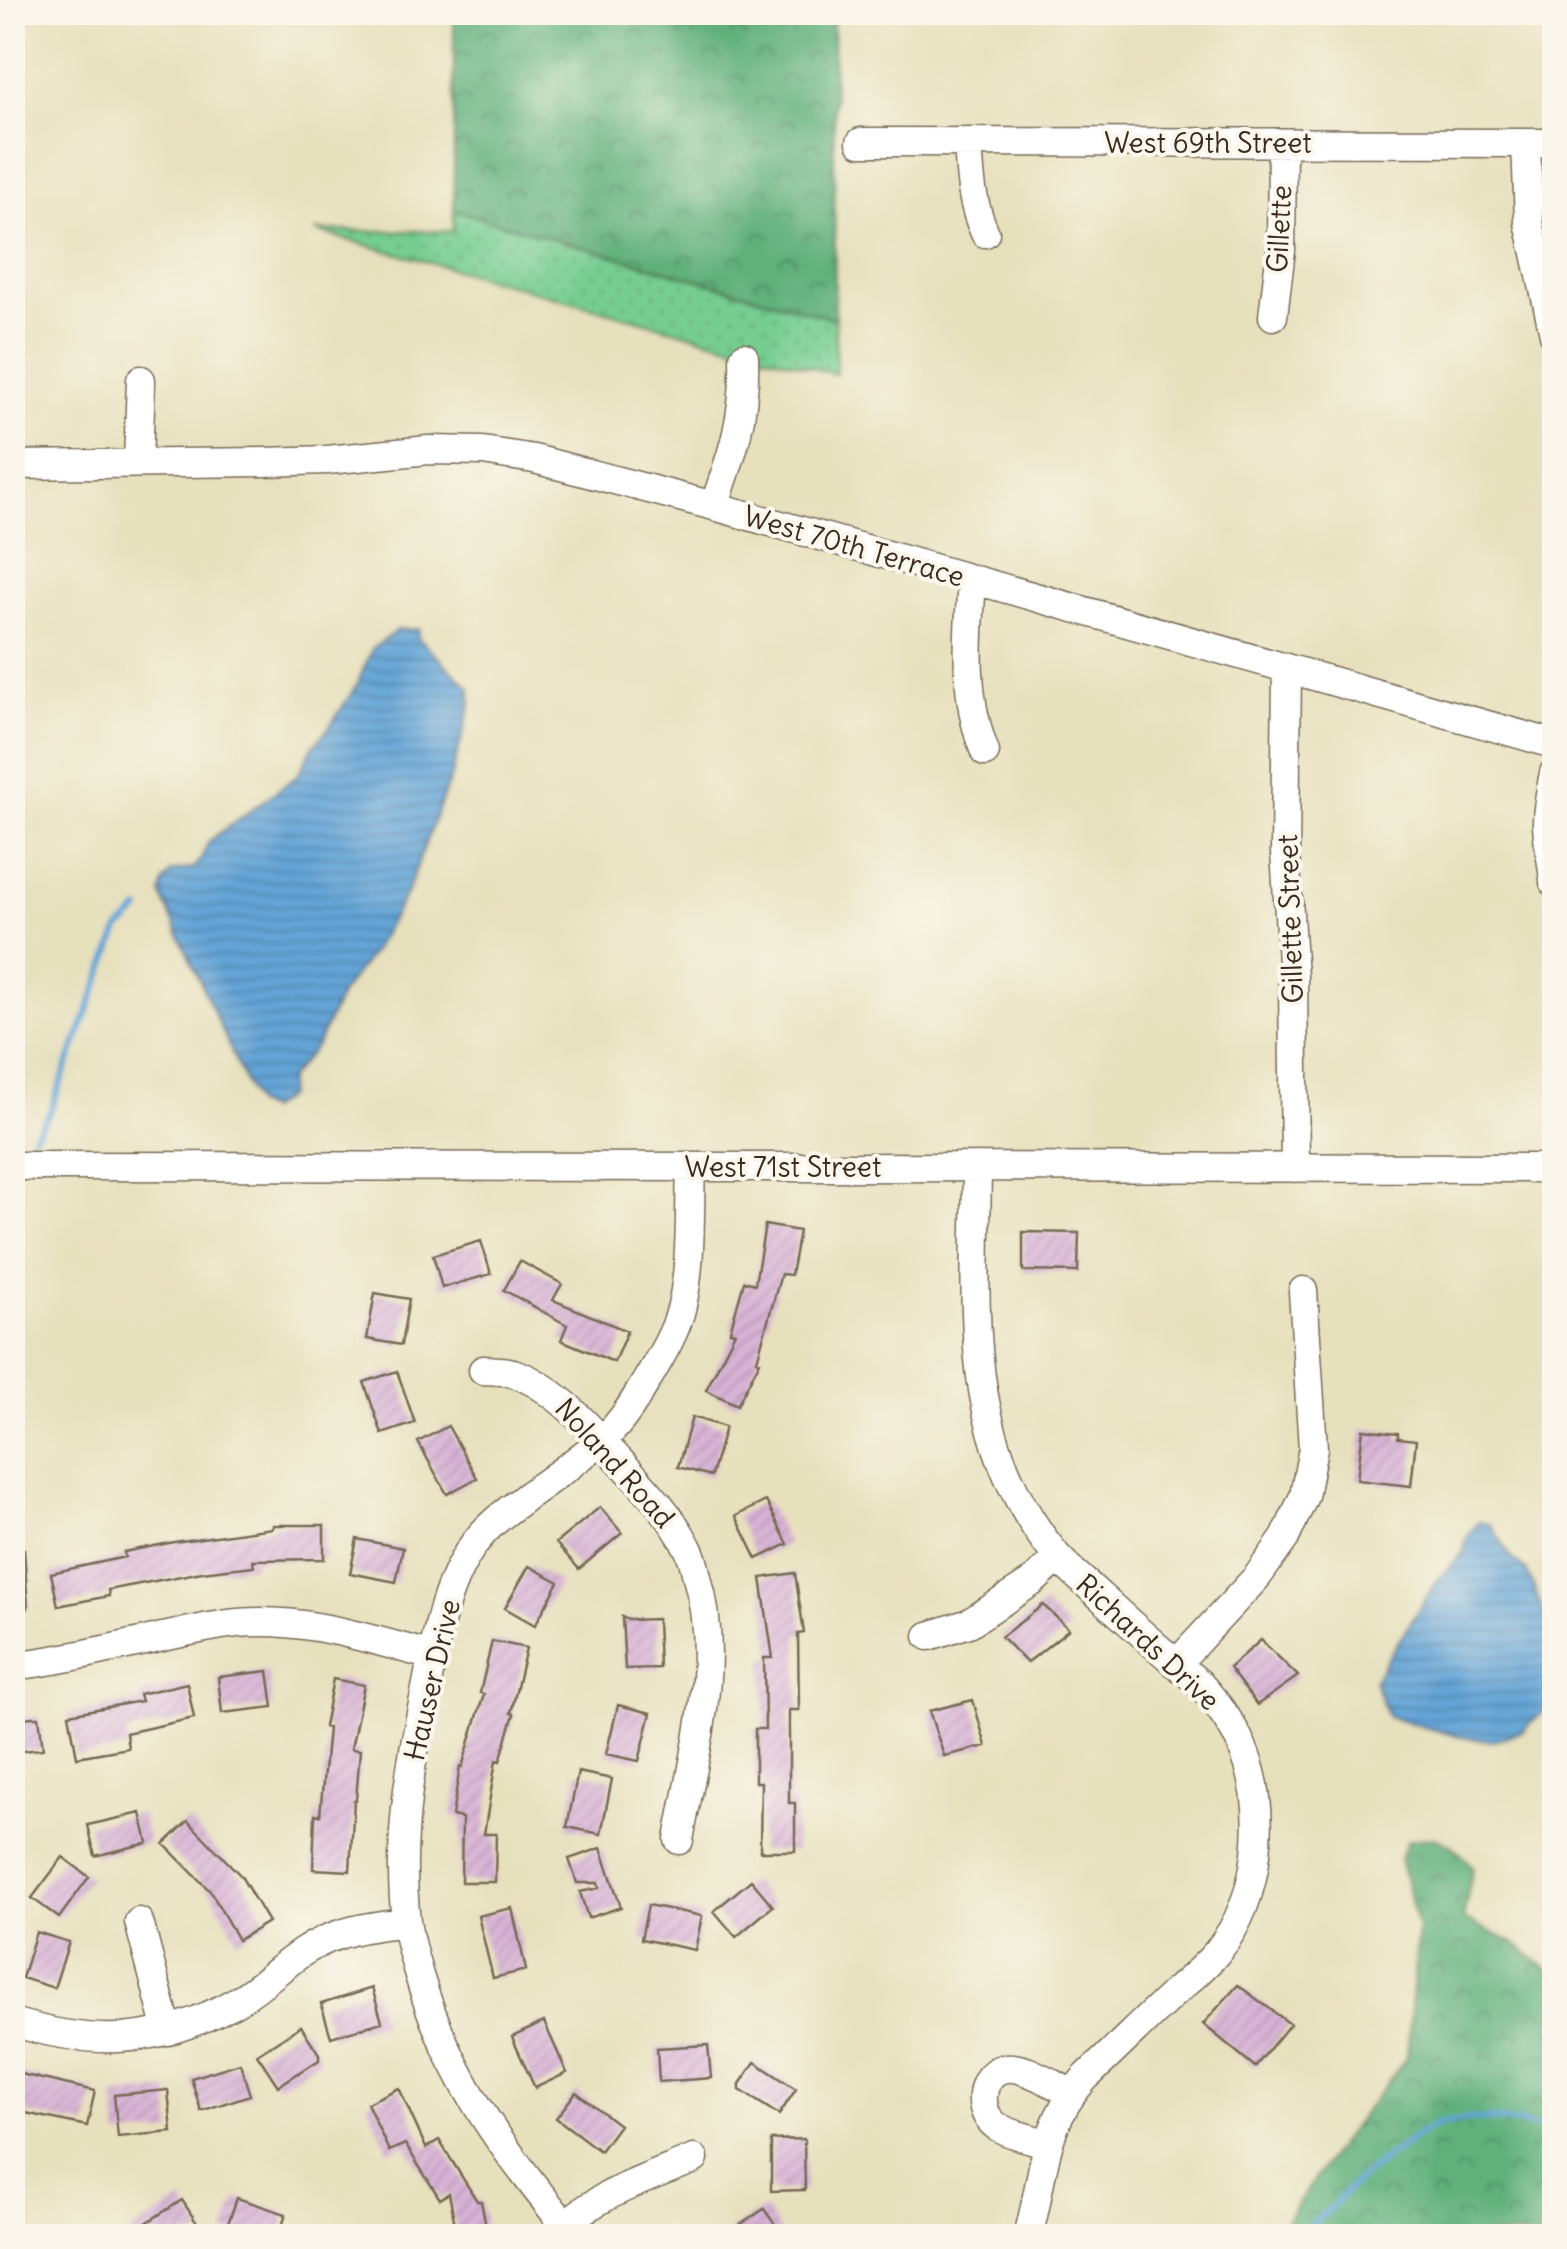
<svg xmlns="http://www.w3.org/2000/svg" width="1567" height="2249" viewBox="0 0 1567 2249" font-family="Delius,sans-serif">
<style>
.grass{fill:url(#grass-dots);stroke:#587c58;stroke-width:2.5}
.forest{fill:url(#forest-crowns);stroke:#4e6d4d;stroke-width:2.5}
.water{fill:url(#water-rules);stroke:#50677a;stroke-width:2.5}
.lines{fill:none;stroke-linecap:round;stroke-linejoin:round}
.stream{stroke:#64a4d7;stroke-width:6}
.building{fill:url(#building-hatch)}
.minor-casing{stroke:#776a56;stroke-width:31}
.minor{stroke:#fff;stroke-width:28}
.labels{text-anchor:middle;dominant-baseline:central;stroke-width:8;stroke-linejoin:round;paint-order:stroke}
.street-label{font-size:28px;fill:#3b2a1e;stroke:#fbf7ec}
</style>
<defs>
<pattern id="grass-dots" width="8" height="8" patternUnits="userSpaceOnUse" patternTransform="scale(2.5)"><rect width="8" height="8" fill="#76cd92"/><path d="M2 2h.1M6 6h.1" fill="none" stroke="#67b07d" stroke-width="1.8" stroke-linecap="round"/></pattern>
<pattern id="forest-crowns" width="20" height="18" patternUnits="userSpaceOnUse" patternTransform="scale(2.5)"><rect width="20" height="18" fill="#60b07c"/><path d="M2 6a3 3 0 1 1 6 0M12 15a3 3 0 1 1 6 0" fill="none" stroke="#508f65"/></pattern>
<pattern id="water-rules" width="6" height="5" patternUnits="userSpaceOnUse" patternTransform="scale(2.5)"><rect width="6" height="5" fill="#64a4d7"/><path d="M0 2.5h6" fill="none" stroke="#5486ae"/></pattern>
<pattern id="building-hatch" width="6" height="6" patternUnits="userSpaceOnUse" patternTransform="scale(2.5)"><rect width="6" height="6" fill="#d8b3d6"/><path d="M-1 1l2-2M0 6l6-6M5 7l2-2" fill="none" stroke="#ba9ab7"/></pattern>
</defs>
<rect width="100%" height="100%" fill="#fbf7ec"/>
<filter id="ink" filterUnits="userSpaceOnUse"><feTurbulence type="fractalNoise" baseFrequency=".01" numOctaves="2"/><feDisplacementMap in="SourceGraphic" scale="20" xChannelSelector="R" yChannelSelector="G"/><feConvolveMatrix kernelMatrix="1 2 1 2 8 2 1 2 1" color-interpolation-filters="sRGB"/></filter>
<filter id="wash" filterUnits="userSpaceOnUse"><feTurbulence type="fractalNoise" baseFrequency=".0048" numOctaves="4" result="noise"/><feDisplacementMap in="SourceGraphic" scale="40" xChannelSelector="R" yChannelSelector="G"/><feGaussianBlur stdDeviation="2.25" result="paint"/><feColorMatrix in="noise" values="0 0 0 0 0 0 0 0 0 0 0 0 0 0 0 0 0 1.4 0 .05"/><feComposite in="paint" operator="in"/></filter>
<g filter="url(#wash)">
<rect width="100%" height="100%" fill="#e7e0bd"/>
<path class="grass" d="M454,210l381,109 1,55 -521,-143h138z"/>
<path class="forest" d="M454,13h379l2,306 -381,-109z
M1435,1837l19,10 19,20 -10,52 51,24 40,31v262h-278l58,-85 73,-94 11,-129 -18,-70 7,-17z"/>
<path class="water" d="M419,629l-2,8 53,51 1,16 -19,69 -45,119 -34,59 -32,42 -24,52 -29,34 -1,17 -19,14 -13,-6 -94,-210 3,-12 7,-10 22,-4 8,-9 8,-18 88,-65 17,-31 14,-16 29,-44 15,-36 25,-19z
M1479,1521l12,4 21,34 14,10 28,67v61l-3,7 -29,27 -29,10 -32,-4 -73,-20 -14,-37 64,-101 25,-26 5,-17z"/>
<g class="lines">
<path class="stream" d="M34,1135l15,-21 70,-184 21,-20
M12,1263l5,-59
M1298,2236c21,-15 38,-35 57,-53 12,-11 71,-56 83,-59 36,-10 81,-3 116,7"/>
</g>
<g id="blocks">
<path class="building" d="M765,1225l34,6 -8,44 -10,-1 -24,86 3,1 -23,44 -31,-15 29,-58 -5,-1 14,-50 11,3z
M1023,1232l56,1 -1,39 -55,-1z
M481,1241l10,33 -49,14 -9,-33z
M520,1261l42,23 -9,16 74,31 -13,31 -53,-22 6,-15 -63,-35z
M375,1293l34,6 -8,46 -34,-6z
M397,1371l18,52 -33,11 -18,-52z
M692,1417l33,10 -14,49 -33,-9z
M448,1426l29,52 -30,16 -29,-52z
M1363,1429l35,4v5l18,2 -5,46 -54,-6z
M766,1501l22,43 -31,15 -21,-43z
M600,1507l22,26 -43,36 -23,-26z
M273,1525h51v34l-71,1 1,6 -52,6 -94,18 1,6 -51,10 -7,-33 74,-16 -1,-5 50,-10 99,-14z
M357,1539l46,9 -7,34 -46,-9z
M24,1549l4,59 -16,2v-60z
M529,1566l30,16 -24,43 -30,-17z
M795,1573l9,60 -6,1 1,76h-10v93h6v48h-35l1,-69h-6v-53h10l-1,-71h9l-12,-80z
M1043,1605l26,24 -42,34 -26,-26z
M622,1617l6,3 29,-1 2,49 -34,1z
M1261,1640l37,36 -41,29 -28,-37z
M492,1641l34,7 -15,65 3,1 -14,47 -4,-1 -12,74h12l-1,48h-34l1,-64 -10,-2 8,-49h2l22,-73 -4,-1z
M268,1671l5,36 -51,6 -4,-36z
M333,1679l31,6 -13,64 9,1 -4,50h-2l-4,71 -37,-2 2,-55 5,1 8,-87 -4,-1z
M187,1683l7,35 -68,15 2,15 -51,9 -8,-43 72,-13 -2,-7z
M973,1700l13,46 -42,10 -15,-45z
M618,1705l33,8 -12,48 -33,-7z
M33,1717h6l4,32 -31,3v-33z
M578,1772l34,7 -11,55 -34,-7z
M141,1813l7,30 -53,13 -7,-31z
M188,1821l53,55 27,46 -30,18 -27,-48 -47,-48z
M601,1848l20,59 -33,11 -8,-26 19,-4 -1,-5h-21l-8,-24z
M63,1857l26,20 -30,41 -27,-20z
M751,1880l22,26 -37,31 -22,-26z
M648,1905l54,11 -7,34 -54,-11z
M512,1908l14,62 -33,8 -15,-62z
M36,1932l33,10 -15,46 -32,-10z
M1238,1985l52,39 -35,43 -52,-43z
M372,1988l10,34 -51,15 -10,-33z
M544,2022l23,51 -32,15 -23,-51z
M301,2026l18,28v6l-41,26 -21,-32z
M708,2045l3,33 -52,4 -2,-34z
M755,2062l41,27 -17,26 -39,-25v-6z
M240,2063l10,32 -49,16 -10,-33z
M12,2072l83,19 -8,35 -75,-16z
M399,2088l27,60 13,-8 38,61h4l7,35h-31l-8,-43 -9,6 -35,-55 -16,7 -22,-48z
M168,2090l4,42 -54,5 -4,-42z
M576,2092l43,33 -19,26 -44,-33z
M804,2139l1,51 -34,1v-51z
M237,2198l49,16 -7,22h-40l-14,-4z
M182,2200l20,31 -8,5h-68z
M764,2209l19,27h-60z"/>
</g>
</g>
<g filter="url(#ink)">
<use href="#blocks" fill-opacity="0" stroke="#776a56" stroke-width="2.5"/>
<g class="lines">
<g class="minor-casing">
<path id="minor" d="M861,142l693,1
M968,142c2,33 3,61 17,91
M1526,143l3,79 25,112
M1273,316l8,-66 1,-107
M138,462l3,-82
M12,465l253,-3 62,-2 102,-10 54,1 51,8 180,47 840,238
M714,506c19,-53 32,-91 30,-149
M972,581c-4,57 -9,116 13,171
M1287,669l-2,183 8,125 2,191
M1554,773c-3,16 -7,33 -7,50 0,19 6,40 7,59
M12,1166l1542,2
M977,1167c-1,141 -17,271 79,388 13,15 30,28 45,42 32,29 64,58 98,86 17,19 33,39 43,63 27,63 19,151 -24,205 -12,15 -29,29 -44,42 -30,28 -59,57 -89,85 -45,50 -40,98 -57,158
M483,1370c10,1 21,0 30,3 36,11 70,47 95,75 28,31 61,62 80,100 5,9 7,20 9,29 25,86 -3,177 -18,263
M929,1636l40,-13 63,-41 26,-24
M1176,1664l81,-87 28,-39 19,-42 9,-48 -10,-157
M12,1666c51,-6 101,-18 151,-29 24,-5 50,-12 75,-14 67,-6 131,16 195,33
M139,1922l29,109
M12,2022c83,25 148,23 223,-20 25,-14 45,-35 68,-50 31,-21 67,-26 103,-30
M1048,2144c-17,-6 -39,-9 -53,-19 -22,-17 -13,-61 18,-57 19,2 41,17 58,25
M565,2225c-66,-80 -118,-152 -147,-253 -5,-17 -10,-35 -12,-52 -9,-75 3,-152 19,-226 10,-50 18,-108 49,-150 15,-21 36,-35 56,-50 23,-16 45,-32 67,-50 20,-15 34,-37 47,-59 11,-19 24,-39 32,-60 17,-44 13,-110 15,-158
M556,2236c30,-39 93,-58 138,-77"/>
</g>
<use href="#minor" class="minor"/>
</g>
</g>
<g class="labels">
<g class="street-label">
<text x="1208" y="143">West 69th Street</text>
<text transform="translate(1279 229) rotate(-87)">Gillette</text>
<text transform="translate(854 546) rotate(16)">West 70th Terrace</text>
<text transform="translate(1290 919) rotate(-92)">Gillette Street</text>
<text x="783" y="1167">West 71st Street</text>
<text transform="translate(615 1463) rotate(48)">Noland Road</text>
<text transform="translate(1148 1642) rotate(43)">Richards Drive</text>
<text transform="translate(432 1680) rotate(-77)">Hauser Drive</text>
</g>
</g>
<rect width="1567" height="2249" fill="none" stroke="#fbf7ec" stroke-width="50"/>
</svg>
